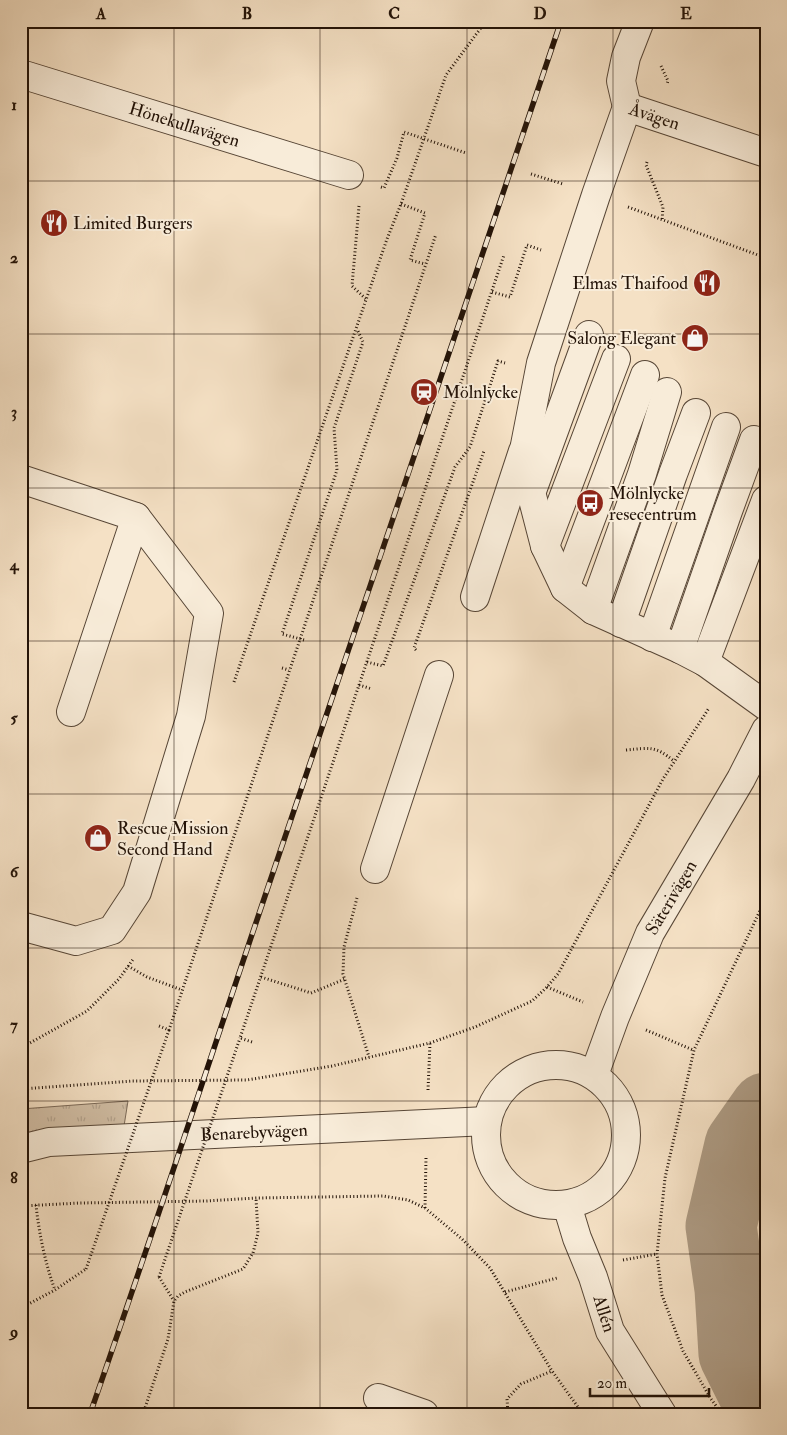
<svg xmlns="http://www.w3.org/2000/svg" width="787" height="1435" viewBox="0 0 787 1435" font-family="'IM FELL Double Pica',serif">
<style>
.grass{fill:url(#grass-tufts);stroke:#7a6856}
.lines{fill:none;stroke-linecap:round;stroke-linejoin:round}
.river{stroke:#ad9b84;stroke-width:71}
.minor-casing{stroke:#574636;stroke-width:30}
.path{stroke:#221207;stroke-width:3;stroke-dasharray:1 2.5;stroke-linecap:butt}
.minor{stroke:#f8ecd9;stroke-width:28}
.rail-casing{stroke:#221207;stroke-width:5.5}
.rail{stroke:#f8ecd9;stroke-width:4;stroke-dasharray:11;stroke-linecap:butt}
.path-bridge{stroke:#221207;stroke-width:3;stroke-dasharray:1 2.5;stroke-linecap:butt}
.grid{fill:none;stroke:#221207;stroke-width:1;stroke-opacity:0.55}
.labels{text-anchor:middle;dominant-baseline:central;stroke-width:4;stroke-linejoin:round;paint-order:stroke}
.street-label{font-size:18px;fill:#221207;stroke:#f8ecd9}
.poi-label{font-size:18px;fill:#221207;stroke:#f8ecd9;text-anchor:start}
.neatline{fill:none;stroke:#221207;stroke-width:2}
.grid-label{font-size:16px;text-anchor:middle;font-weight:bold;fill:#221207}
</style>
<defs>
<pattern id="grass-tufts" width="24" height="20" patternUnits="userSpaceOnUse" patternTransform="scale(1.25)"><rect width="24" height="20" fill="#d1bea5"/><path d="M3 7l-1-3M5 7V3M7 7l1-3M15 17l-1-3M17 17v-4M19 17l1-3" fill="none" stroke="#b3a28d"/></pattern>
</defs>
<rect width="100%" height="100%" fill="#f5e1c5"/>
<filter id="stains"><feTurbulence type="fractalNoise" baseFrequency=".004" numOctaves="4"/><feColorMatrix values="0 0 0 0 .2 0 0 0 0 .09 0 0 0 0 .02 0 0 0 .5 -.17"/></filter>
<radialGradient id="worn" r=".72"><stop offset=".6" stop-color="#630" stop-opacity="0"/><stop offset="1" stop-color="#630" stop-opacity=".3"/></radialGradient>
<path class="grass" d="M128,1101l-4,25 -103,7v-24z"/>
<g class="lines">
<path class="river" d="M766,1108l-26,37 -19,81 9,63 4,65 20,40 12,8"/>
<g class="minor-casing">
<g id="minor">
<path id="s1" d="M21,74l328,101"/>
<path d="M627,107l-31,88 -55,168 -16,82 6,47 14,54 20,42 28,22 87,39 25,13 61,44"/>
<path id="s2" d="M627,107l139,46"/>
<path d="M627,107l-6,-26 5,-24 14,-36"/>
<path d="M21,479l115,38 -65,195"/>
<path d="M533,488l56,-153"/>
<path d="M545,546l71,-187"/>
<path d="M565,588l80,-213"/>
<path d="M475,597l48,-146"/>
<path d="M593,610l49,-136 25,-82"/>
<path d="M621,623l52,-149 23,-61"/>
<path d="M652,637l74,-210"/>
<path d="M680,649l48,-138 26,-71"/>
<path d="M705,662l61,-162"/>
<path d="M375,869l64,-194"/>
<path d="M21,926l55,15 36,-11 25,-38 54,-176 18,-103 -73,-96"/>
<circle cx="556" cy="1135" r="70"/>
<path id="s3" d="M594,1075l21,-58 35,-84 91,-154 25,-49"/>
<path id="s4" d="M21,1149l28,-7 438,-21"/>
<path id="s5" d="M567,1205l10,33 16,39 17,54 52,83"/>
<path d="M378,1398l46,16"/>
</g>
</g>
<path class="path" d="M661,66l7,15 -1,3
M647,162l-1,3 17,42 -1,14
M531,174l32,10
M381,187l3,1 13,-30 7,-26 62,21
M401,204l24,9 -15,47 15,4
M359,206l-7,80 15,14
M628,207l138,51
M492,292l18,5 17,-52 14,5
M304,640l-22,-6 55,-164 -3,-42 29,-86 -6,-13
M416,650l-2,-2 70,-197
M367,662l16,4 72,-199 15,-20 28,-86 7,2
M282,668l7,2
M234,682l153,-443 14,-35 45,-129 40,-54
M359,685l13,4
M626,750c24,-2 28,-5 48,11
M357,898l-13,49 -1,27 26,83
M128,966l19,11 35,13
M261,977l50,16 34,-14
M547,987l36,15
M159,1026l10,4 267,-796
M646,1030l47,20
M252,1042l-12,-4 264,-783
M21,1048l66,-37 32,-32 15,-21
M21,1089l111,-8 115,-1 85,-14 98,-23 45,-16 57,-26 15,-14 11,-13 105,-195 46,-71
M428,1090l2,-47
M36,1205c3,28 9,58 19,85
M21,1206l59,-3 126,-2 50,-3 127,-2 25,4 17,8 37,31 28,29 62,103 31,43
M425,1208l1,-50
M623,1260l34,-6
M159,1277l15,24
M505,1292l52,-14
M21,1308l34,-18 31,-21
M143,1414l25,-75 6,-38 4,-5 7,-4 58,-23 10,-16 5,-20 -2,-35
M508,1414l-1,-15 14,-15 31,-13
M722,1414l-11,-15 -28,-48 -21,-56 -5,-41 8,-76 29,-128 72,-152"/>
<use href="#minor" class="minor"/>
<g class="rail-casing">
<path id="rail" d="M90,1414c60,-172 117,-346 175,-518 99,-292 198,-583 296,-875"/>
</g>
<use href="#rail" class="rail"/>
<path class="path-bridge" d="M86,1269l83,-239
M159,1277l81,-239"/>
</g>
<path class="grid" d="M174,21v1393M320,21v1393M467,21v1393M613,21v1393M21,181h745M21,334h745M21,488h745M21,641h745M21,794h745M21,948h745M21,1101h745M21,1254h745"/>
<defs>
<g id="restaurant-disc" transform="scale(1.4375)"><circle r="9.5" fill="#8f2418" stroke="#f8ecd9"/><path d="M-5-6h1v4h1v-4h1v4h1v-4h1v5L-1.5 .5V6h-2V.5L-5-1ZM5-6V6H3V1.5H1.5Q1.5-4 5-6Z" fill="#fff"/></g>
<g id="shop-disc" transform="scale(1.4375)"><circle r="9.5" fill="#8f2418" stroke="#f8ecd9"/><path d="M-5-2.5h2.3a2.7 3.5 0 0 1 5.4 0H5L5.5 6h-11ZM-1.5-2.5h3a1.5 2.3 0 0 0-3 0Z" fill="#fff"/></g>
<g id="station-disc" transform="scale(1.4375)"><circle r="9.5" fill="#8f2418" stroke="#f8ecd9"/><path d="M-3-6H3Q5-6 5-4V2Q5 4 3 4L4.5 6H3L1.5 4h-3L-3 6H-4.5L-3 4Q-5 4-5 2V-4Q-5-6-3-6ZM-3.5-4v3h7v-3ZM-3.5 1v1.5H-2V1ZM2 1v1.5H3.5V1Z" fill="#fff"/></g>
<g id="bus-disc" transform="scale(1.4375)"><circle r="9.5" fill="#8f2418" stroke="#f8ecd9"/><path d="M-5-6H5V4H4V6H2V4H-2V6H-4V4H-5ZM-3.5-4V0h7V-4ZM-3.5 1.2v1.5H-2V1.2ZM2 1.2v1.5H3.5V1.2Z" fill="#fff"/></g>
</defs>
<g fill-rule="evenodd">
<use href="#restaurant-disc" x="54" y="223"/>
<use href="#restaurant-disc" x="707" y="283"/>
<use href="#shop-disc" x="695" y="338"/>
<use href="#station-disc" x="424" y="392"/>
<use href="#bus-disc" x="590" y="503"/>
<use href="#shop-disc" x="98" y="838"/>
</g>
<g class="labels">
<g class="street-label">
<text stroke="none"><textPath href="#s2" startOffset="29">Åvägen</textPath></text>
<text stroke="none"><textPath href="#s1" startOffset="171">Hönekullavägen</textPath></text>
<text stroke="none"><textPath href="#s3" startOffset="194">Säterivägen</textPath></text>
<text stroke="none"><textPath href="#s4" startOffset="234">Benarebyvägen</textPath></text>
<text stroke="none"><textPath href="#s5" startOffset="115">Allén</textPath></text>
</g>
<g class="poi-label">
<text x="73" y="223">Limited Burgers</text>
<text x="688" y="283" text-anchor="end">Elmas Thaifood</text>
<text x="676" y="338" text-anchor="end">Salong Elegant</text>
<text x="443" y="392">Mölnlycke</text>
<text x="609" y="493">Mölnlycke<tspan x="609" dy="21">resecentrum</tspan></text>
<text x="117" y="828">Rescue Mission<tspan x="117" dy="21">Second Hand</tspan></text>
</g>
</g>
<rect width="787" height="1435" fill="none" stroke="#f5e1c5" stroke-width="55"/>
<path d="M590 1388v8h119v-8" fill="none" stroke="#221207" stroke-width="2.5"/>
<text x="597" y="1388" font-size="15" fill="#221207" stroke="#f8ecd9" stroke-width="4" paint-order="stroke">20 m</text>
<rect x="28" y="28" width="732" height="1380" class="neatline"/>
<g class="grid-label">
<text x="101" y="19">A</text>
<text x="247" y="19">B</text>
<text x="394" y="19">C</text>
<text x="540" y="19">D</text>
<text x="686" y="19">E</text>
<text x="14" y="110">1</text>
<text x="14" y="263">2</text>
<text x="14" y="417">3</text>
<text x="14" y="570">4</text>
<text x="14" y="723">5</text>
<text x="14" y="877">6</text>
<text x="14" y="1030">7</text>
<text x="14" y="1183">8</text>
<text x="14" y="1337">9</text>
</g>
<rect width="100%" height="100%" filter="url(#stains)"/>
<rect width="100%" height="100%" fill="url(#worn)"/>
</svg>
